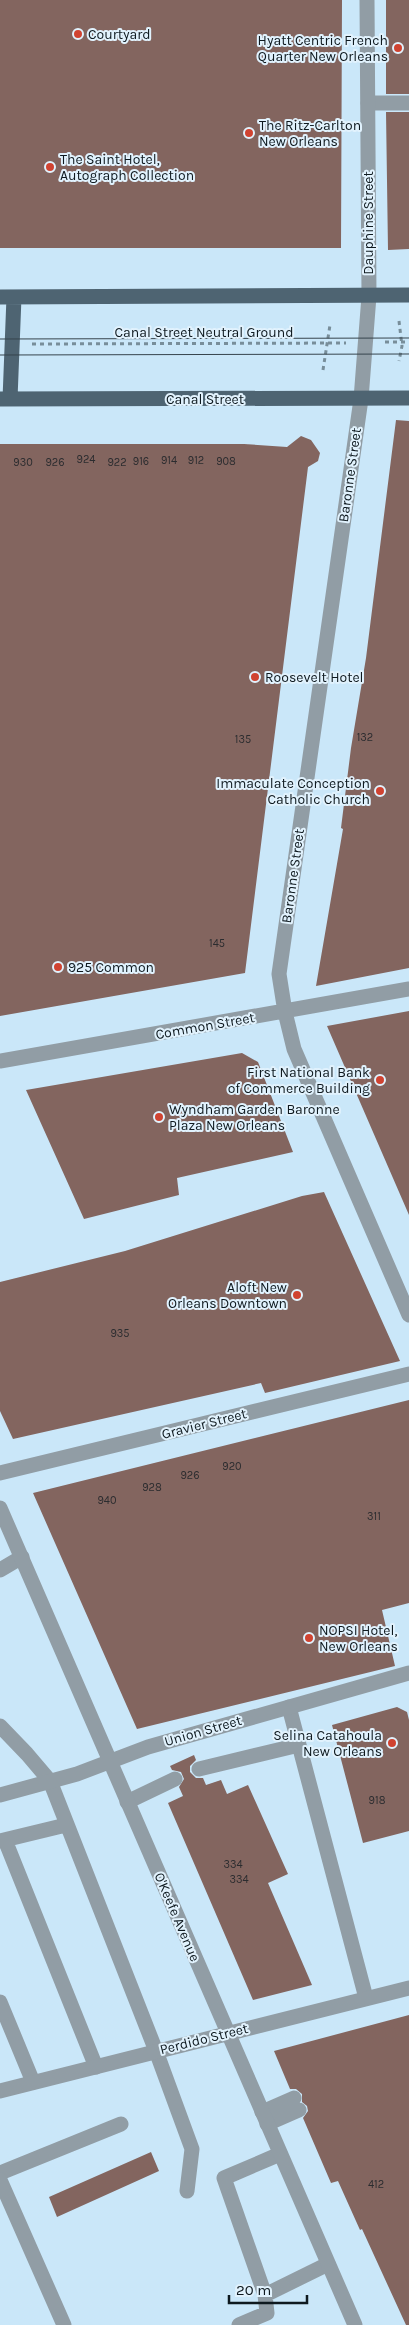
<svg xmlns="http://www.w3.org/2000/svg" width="409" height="2325" viewBox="0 0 409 2325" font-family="Karla,sans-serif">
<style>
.building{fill:#83655f}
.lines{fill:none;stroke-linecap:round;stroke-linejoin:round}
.path{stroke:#788e9a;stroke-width:3;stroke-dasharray:4 4;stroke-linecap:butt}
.lane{stroke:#919da5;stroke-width:15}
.street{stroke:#919da5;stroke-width:15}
.primary{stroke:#4e6472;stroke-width:15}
.tram{stroke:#36444d;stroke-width:1}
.poi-dot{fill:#d04331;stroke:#e1f2fd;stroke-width:2}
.labels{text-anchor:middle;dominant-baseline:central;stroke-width:4;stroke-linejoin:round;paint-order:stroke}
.number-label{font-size:11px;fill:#2b2c2f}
.poi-label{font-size:14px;fill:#0e191f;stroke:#e1f2fd;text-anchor:start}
.street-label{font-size:14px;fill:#0e191f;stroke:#e1f2fd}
</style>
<rect width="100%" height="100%" fill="#cae7f9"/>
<path class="building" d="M0,0h342l-1,248h-341z
M386,0h23v94h-23z
M386,112h23v137l-21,1z
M396,420l13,1v547l-93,18 27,-157 -2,-1 10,-80 15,-90z
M301,436l10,4 9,13 -2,8 -10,6 -63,506 -245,43v-572h244l43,3z
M409,1011v204l-82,-189z
M242,1053l16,9 35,90 -116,26 2,17 -95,24 -58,-129z
M324,1192l76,169 -135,32 -4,-10 -248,56 -13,-28v-129l125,-31 177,-55z
M409,1400v203l-27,7 13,56 -258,63 -104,-236z
M397,1707l10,5 2,8v111l-46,12 -31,-118z
M194,1755l2,5 -6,6v6l6,6h7l3,7 15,-5 6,14 21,-9 40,89 -20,9 44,102 -59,15 -85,-197 15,-7 -4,-9 5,-8 -3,-7 -9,-2 -2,-4z
M409,2015v310h-3l-44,-96 -2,1 -22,-49 -7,2 -28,-65 5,-7 -1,-5 -5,-4v-8l-6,-5h-6l-16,-38z
M151,2152l8,19 -102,46 -8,-20z"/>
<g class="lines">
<path class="path" d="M399,321l3,25 -3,15
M385,342h24
M32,344l314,-1
M323,370l7,-45"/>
<path class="lane" d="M368,103h41
M0,1570l22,-13
M289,1707l77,291
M0,1726l27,28 23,27 106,270 36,98 -5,42
M199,1769l100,-24
M127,1802l48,-23
M5,1840l91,227
M0,1841l66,-16
M0,2002l33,80
M262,2112l32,-14
M267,2124l32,-14
M0,2173l121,-49
M265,2295l-41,-117 56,-24
M239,2325l28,-12 -2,-18 63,-31"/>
<path class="street" d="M367,0l2,296 -8,103 -82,575 6,38 9,37 115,266
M0,1061l409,-72
M0,1473l409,-99
M0,1508l355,817
M0,1795l77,-21 71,-27 261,-74
M0,2091l409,-103
M0,2180l64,145"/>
<path class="primary" d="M0,297l409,-2
M0,399l409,-1
M10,399l4,-102"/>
<path class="tram" d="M0,339l409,-1
M0,355l409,-1"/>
</g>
<g class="poi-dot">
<circle cx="78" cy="34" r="5"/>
<circle cx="398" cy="48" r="5"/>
<circle cx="249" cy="133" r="5"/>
<circle cx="50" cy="167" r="5"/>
<circle cx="255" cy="677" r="5"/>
<circle cx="380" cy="791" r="5"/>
<circle cx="58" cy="967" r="5"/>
<circle cx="380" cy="1080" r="5"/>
<circle cx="159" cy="1117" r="5"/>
<circle cx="297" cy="1295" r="5"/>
<circle cx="309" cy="1638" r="5"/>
<circle cx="392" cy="1743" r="5"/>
</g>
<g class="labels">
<g class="number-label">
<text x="86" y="459">924</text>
<text x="169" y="460">914</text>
<text x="196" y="460">912</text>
<text x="141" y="461">916</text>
<text x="226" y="461">908</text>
<text x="23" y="462">930</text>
<text x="55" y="462">926</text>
<text x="117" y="462">922</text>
<text x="365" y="737">132</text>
<text x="243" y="739">135</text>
<text x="217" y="943">145</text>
<text x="120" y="1333">935</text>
<text x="232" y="1466">920</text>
<text x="190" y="1475">926</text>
<text x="152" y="1487">928</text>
<text x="107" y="1500">940</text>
<text x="374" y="1516">311</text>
<text x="377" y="1800">918</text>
<text x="233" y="1864">334</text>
<text x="239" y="1879">334</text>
<text x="376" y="2184">412</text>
</g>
<g class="poi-label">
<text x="88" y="34">Courtyard</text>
<text x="388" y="40" text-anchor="end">Hyatt Centric French<tspan x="388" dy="16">Quarter New Orleans</tspan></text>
<text x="259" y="125">The Ritz-Carlton<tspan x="259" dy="16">New Orleans</tspan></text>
<text x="60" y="159">The Saint Hotel,<tspan x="60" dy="16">Autograph Collection</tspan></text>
<text x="265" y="677">Roosevelt Hotel</text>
<text x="370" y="783" text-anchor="end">Immaculate Conception<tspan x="370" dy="16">Catholic Church</tspan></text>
<text x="68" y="967">925 Common</text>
<text x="370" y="1072" text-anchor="end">First National Bank<tspan x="370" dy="16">of Commerce Building</tspan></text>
<text x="169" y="1109">Wyndham Garden Baronne<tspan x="169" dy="16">Plaza New Orleans</tspan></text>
<text x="287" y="1287" text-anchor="end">Aloft New<tspan x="287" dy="16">Orleans Downtown</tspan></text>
<text x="319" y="1630">NOPSI Hotel,<tspan x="319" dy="16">New Orleans</tspan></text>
<text x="382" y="1735" text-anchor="end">Selina Catahoula<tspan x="382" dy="16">New Orleans</tspan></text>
</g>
<g class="street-label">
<text transform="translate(368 223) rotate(-90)">Dauphine Street</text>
<text x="204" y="332">Canal Street Neutral Ground</text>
<text x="205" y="399">Canal Street</text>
<text transform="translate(350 475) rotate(-82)">Baronne Street</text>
<text transform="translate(293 876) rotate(-82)">Baronne Street</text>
<text transform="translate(205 1026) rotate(-10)">Common Street</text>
<text transform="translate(204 1424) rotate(-14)">Gravier Street</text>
<text transform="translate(203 1731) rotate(-16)">Union Street</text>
<text transform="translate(177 1917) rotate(67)">O'Keefe Avenue</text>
<text transform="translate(204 2039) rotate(-14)">Perdido Street</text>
</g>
</g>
<path d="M229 2295v8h78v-8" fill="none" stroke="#0e191f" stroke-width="2.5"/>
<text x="236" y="2295" font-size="15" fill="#0e191f" stroke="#e1f2fd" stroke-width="4" paint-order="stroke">20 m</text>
</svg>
